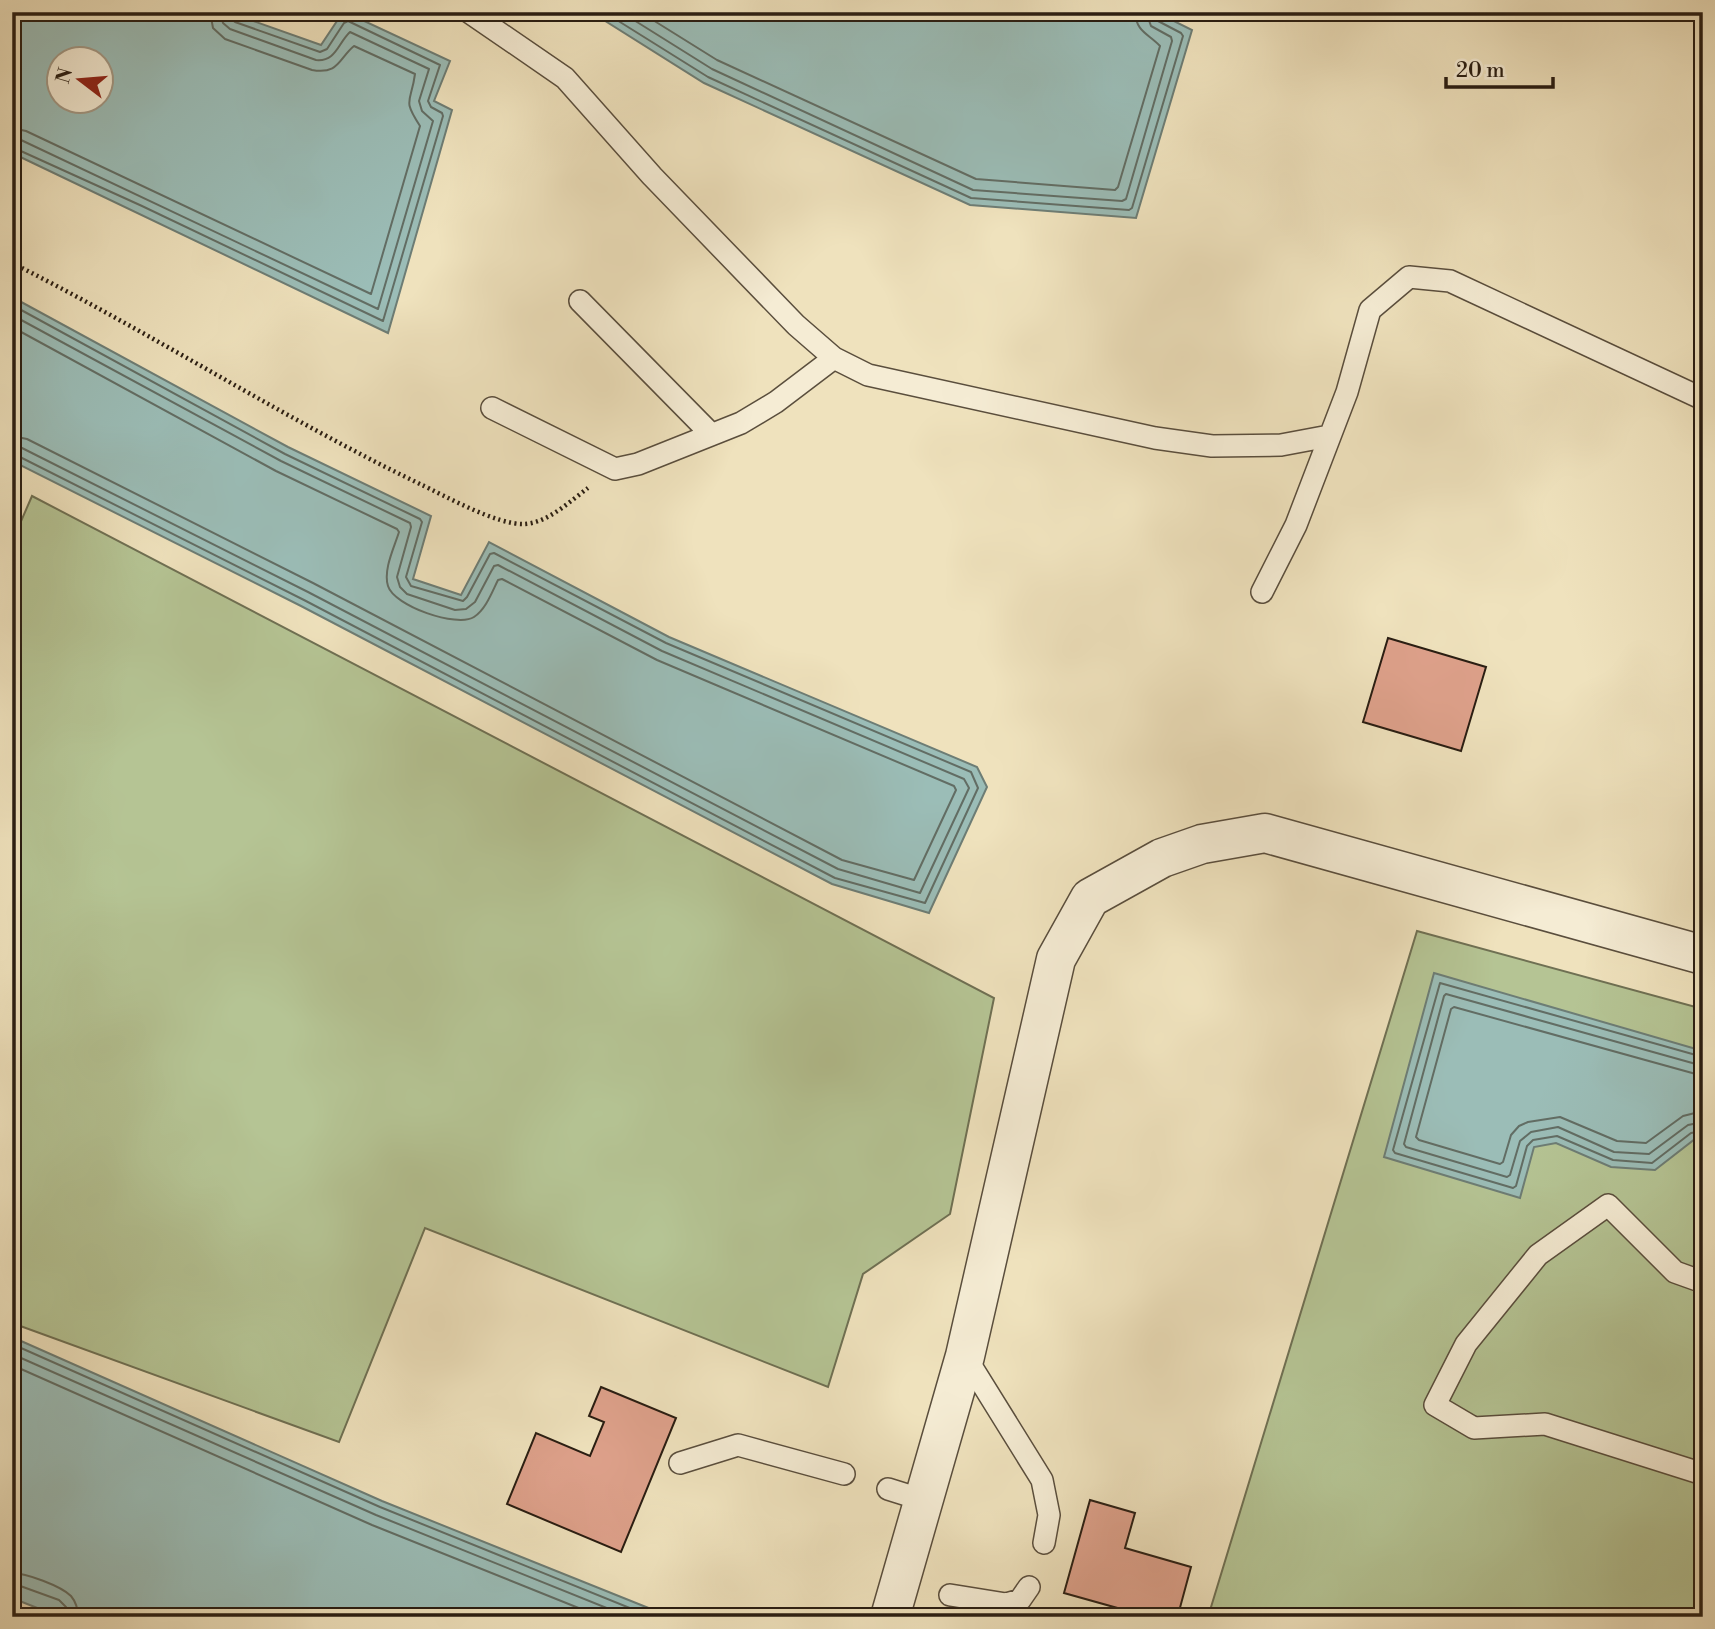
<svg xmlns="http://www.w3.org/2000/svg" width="1715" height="1629" viewBox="0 0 1715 1629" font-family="'Libre Bodoni',serif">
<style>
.green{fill:#b5c494;stroke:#6f7053;stroke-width:2}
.water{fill:#9bbdb7;stroke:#6d7d75;stroke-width:2;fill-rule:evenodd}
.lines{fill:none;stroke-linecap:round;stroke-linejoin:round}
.shore{stroke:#626d64;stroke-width:2}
.building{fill:#dea18b;stroke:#291d12;stroke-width:2}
.lane-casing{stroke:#5a4e3d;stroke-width:24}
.street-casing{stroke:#5a4e3d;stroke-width:41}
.path{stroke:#291d12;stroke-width:4.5;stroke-dasharray:2 3.5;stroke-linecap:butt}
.lane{stroke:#f5ecd4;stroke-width:21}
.street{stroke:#f5ecd4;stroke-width:38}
</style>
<rect width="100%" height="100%" fill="#efe2bd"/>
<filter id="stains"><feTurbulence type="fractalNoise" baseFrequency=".00286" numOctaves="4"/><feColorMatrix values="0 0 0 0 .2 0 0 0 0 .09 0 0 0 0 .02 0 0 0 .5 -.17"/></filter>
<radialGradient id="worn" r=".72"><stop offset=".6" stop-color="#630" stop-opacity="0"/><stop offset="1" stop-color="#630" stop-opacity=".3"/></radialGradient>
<path class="green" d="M32,496l962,502 -44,216 -87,60 -35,113 -403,-159 -86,214 -327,-119v-781z
M1417,931l286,78v608h-495z"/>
<path class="water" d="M25,12h203l93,33 22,-33h2l105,49 -16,40 18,9 -64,223 -376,-180v-114zM60,60h42v42h-42z
M591,12h565l36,18 -56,188 -166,-13 -266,-122z
M12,297l276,150 143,69 -18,63 48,16 28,-53 180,95 308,130 10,20 -58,126 -97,-29 -531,-278 -289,-145z
M1434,973l269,78v86l-8,2 -40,31 -44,-3 -55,-24 -22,4 -14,51 -136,-41z
M12,1337l370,164 289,116h-611l-48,-19z"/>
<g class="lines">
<path class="shore" d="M604,12l104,65 263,121 158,12 3,-2 51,-172 -2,-3 -23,-12 -3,-9
M621,12l91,57 261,121 149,11 4,-2 46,-158 -1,-4 -20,-11 -5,-14
M640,12l77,48 259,119 139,11 3,-3 42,-141c-11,-12 -24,-14 -25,-34
M12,128l14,3 345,163 49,-168c-18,-28 -9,-22 -5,-52l-61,-28c-15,12 -15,29 -42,24l-87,-31 -12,-11 -3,-16
M12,139l9,1 357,169 55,-188 -11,-10 -3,-10 10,-32 -79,-37c-12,11 -14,30 -34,28l-86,-31 -7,-6 -3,-11
M12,147l130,59 241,115 60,-205 -1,-3 -11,-6 -3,-6 12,-36 -92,-44 -4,2 -17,26 -7,3 -85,-30 -5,-4 -1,-6
M12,305l273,149 135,65 2,3 -16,55 5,9 52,15 4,-4 23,-43 4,-1 172,90 305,129 7,16 -53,115 -90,-25 -531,-278 -286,-144 -6,-1
M12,315l269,146 129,62 1,4 -14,50 3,10 7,7 48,16 11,-1 9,-7 19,-36 4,-1 164,86 302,128 5,9 -49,105 -82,-24 -530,-277 -286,-144 -10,-2
M12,327l264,144 121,58 2,3c-5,16 -16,38 -11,54 6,20 69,42 86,31 12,-8 18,-25 24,-37l4,-1 155,81 297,126 2,4 -42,90 -72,-20 -529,-277 -286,-144 -15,-3
M1703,1057l-263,-74 -47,167 2,3 118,35 3,-2 11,-40 6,-6 24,-4 56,24 39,3 39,-30 12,-2
M1703,1066l-257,-72 -2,2 -40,148 2,3 101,30 3,-2 10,-34 11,-9 27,-5 56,25 35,2 39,-29 15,-3
M1703,1076l-249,-69 -3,2 -35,128 3,3 81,24 3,-2 8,-27 8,-9 9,-4 32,-5 57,24 29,2 37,-27 20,-5
M12,1344l368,163 272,110
M12,1354l364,161 253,102
M12,1365l360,160 229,92
M12,1573c14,0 49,13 59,23 5,6 7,13 7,21
M12,1583l47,17 7,7 2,10"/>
</g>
<path class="building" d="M1388,638l98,29 -25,84 -98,-29z
M601,1387l75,31 -55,134 -114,-48 29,-71 54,23 14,-34 -15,-6z
M1090,1500l45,13 -10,35 66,19 -13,48 6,2h-66l3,-8 -57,-16z"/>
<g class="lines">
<g class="lane-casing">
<path id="lane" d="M469,12l96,66 87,98 144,149 38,33 34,17 287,63 57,8 69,-1 48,-9
M580,301l131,133
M492,408l123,61 23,-5 103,-41 35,-21 58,-44
M1262,592l34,-67 51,-133 23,-82 39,-33 41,4 253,118
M1703,1282l-28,-10 -67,-67 -70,50 -72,89 -31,61 39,23 71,-4 158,50
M965,1356l77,124 7,35 -5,28
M680,1463l58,-18 106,29
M888,1489l35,11
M950,1595l56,9 14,-4 9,-13"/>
</g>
<g class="street-casing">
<path id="street" d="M890,1617l75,-261 91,-397 34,-61 72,-40 40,-14 63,-11 438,122"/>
</g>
<path class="path" d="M12,263c138,69 269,154 408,221 25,12 77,41 104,40 24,-1 46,-23 64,-36"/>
<use href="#lane" class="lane"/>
<use href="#street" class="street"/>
</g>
<rect width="1715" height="1629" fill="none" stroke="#efe2bd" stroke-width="42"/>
<rect x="14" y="14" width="1687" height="1601" fill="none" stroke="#291d12" stroke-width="3.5"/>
<rect x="21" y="21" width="1673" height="1587" fill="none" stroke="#291d12" stroke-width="2"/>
<g transform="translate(80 80) rotate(286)"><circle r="33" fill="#f5ecd4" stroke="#a39986" stroke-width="2"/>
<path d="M0-5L12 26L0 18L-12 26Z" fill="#8f2418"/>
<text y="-10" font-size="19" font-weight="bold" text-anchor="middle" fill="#291d12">N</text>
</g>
<path d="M1446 77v10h107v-10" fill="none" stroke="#291d12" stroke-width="3.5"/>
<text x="1456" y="77" font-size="21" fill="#291d12" stroke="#f5ecd4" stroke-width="5" paint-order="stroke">20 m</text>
<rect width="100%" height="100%" filter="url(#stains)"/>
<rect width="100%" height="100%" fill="url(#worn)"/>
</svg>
